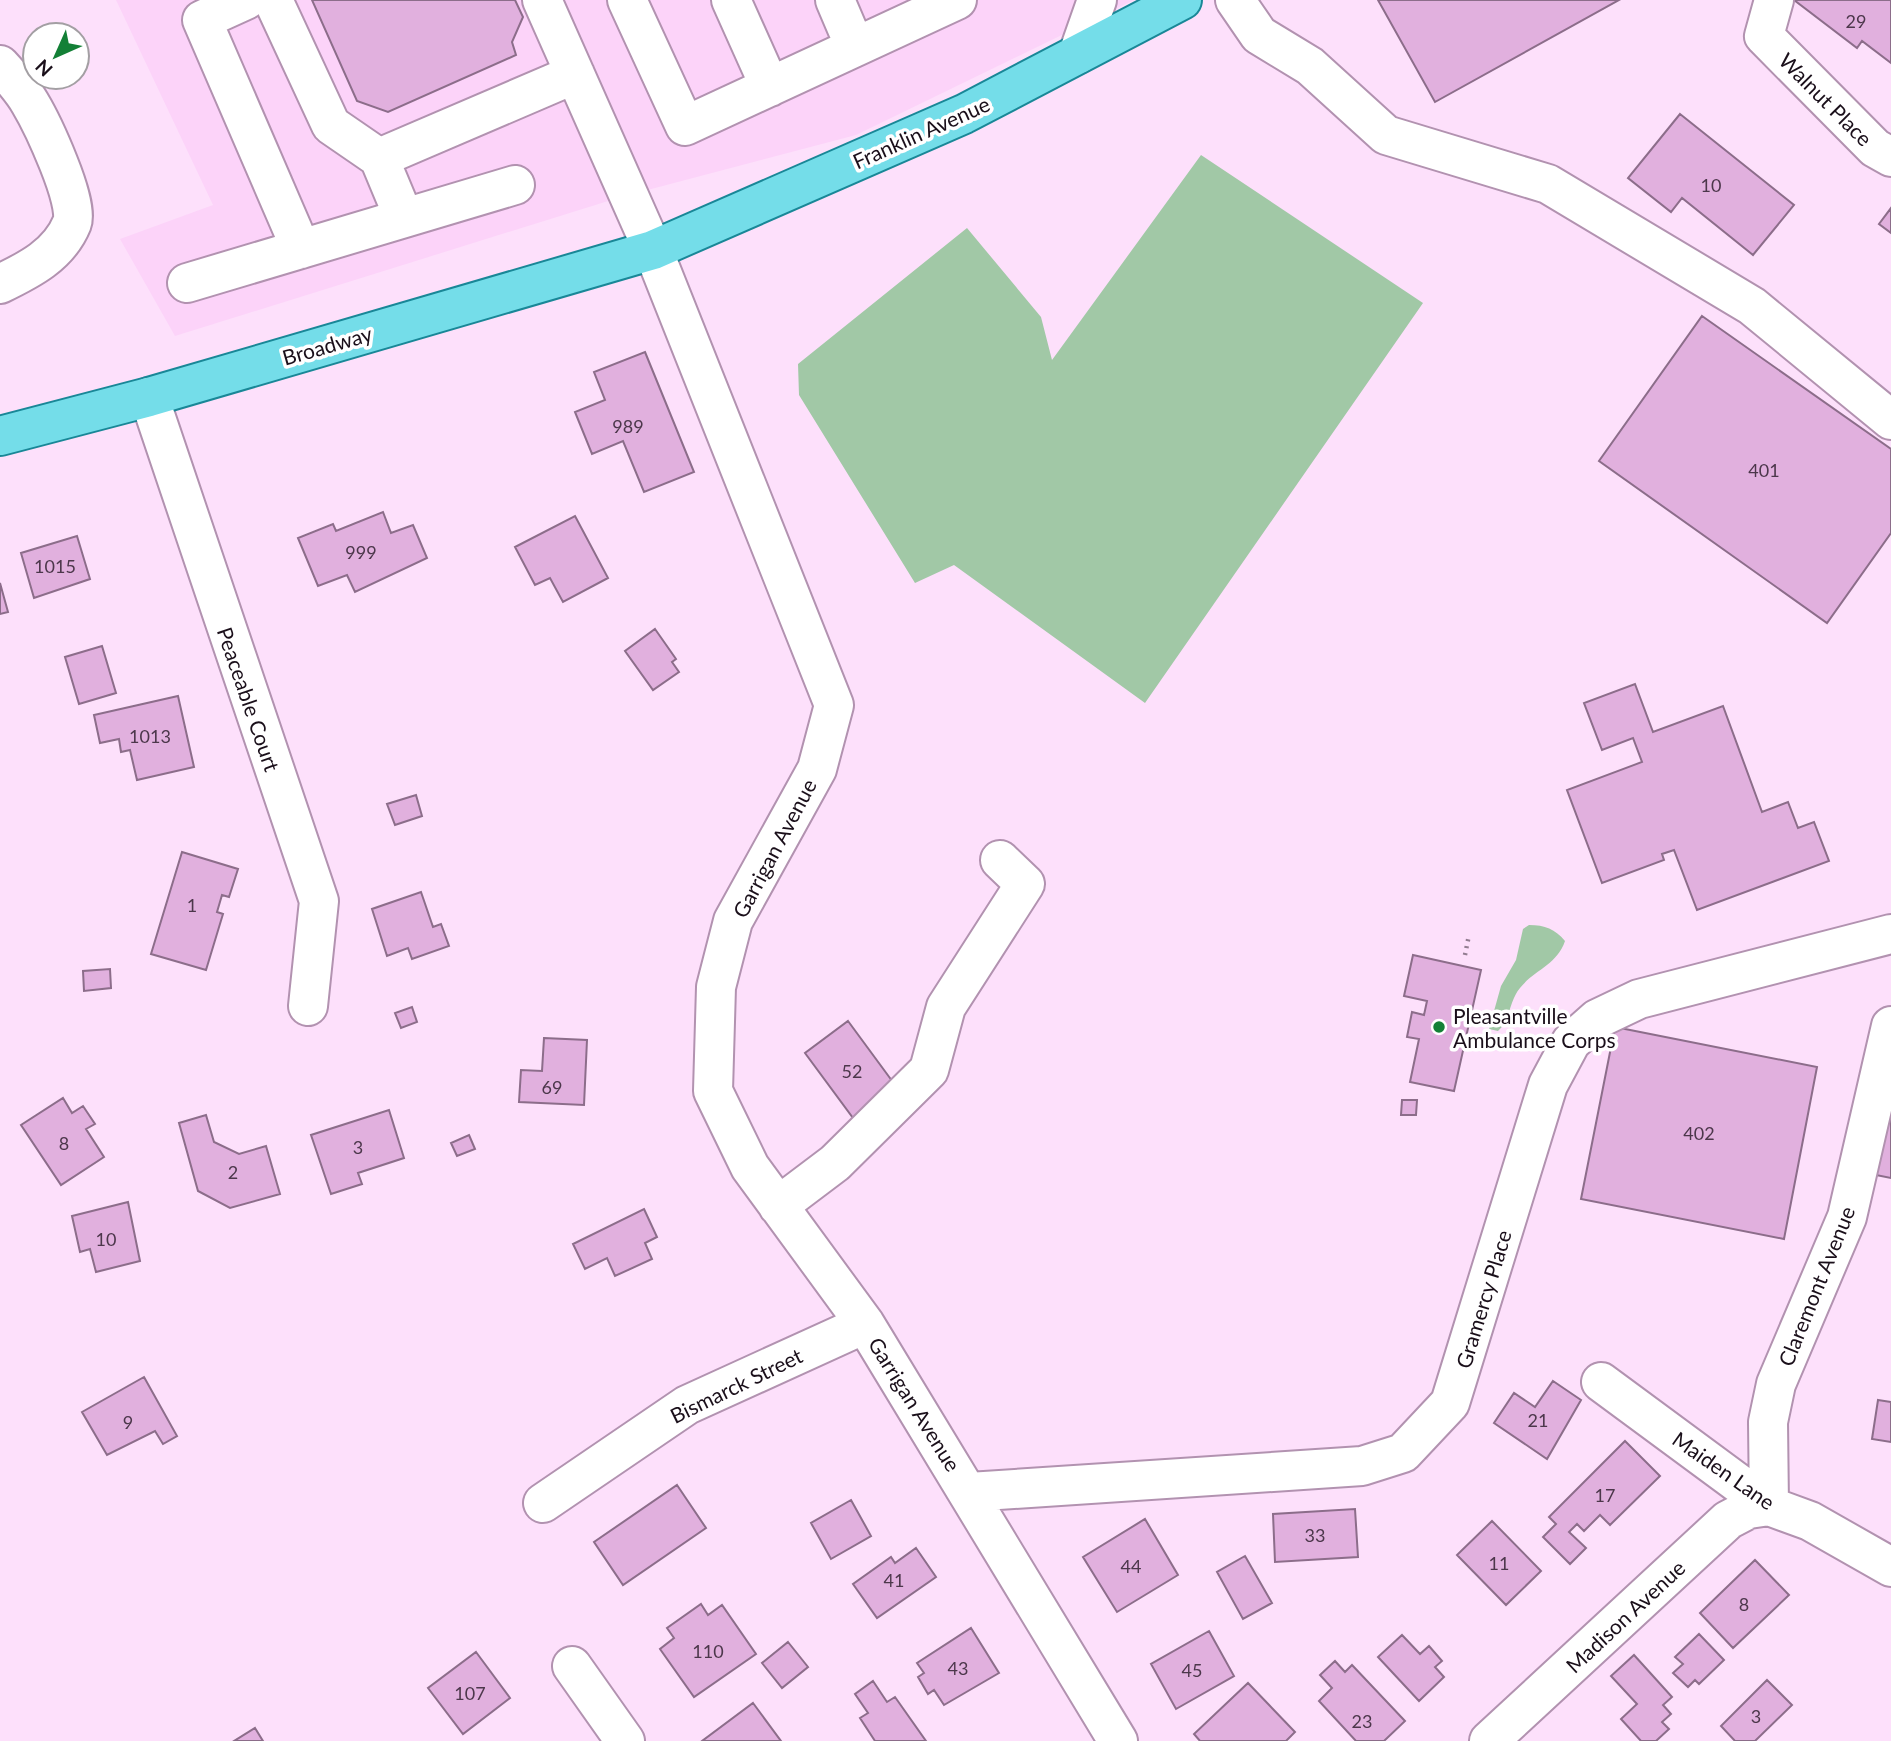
<svg xmlns="http://www.w3.org/2000/svg" width="1891" height="1741" viewBox="0 0 1891 1741" font-family="Lato,sans-serif">
<style>
.built{fill:#fcd3f9}
.green{fill:#a1c8a6}
.building{fill:#e1b0de;stroke:#8c6d8a;stroke-width:2}
.lines{fill:none;stroke-linecap:round;stroke-linejoin:round}
.minor-casing{stroke:#b292b0;stroke-width:42}
.major-casing{stroke:#198797;stroke-width:42}
.path{stroke:#927d91;stroke-width:4.5;stroke-dasharray:2 5;stroke-linecap:butt}
.minor{stroke:#fff;stroke-width:38}
.major{stroke:#74dde9;stroke-width:38}
.poi-dot{fill:#138036;stroke:#fff;stroke-width:2.5}
.labels{text-anchor:middle;dominant-baseline:central;stroke-width:7;stroke-linejoin:round;paint-order:stroke}
.number-label{font-size:18px;fill:#4c374b}
.street-label{font-size:21px;fill:#1a0f1a;stroke:#fff}
.poi-label{font-size:21px;fill:#1a0f1a;stroke:#fff;text-anchor:start}
</style>
<rect width="100%" height="100%" fill="#fde0fb"/>
<path class="built" d="M116,0h1018l-278,135 -235,62 -446,139 -55,-97 93,-34z"/>
<path class="green" d="M1201,155l222,148 -278,400 -191,-138 -39,18 -116,-188 -1,-31 169,-136 74,89 11,43z
M1529,925c16,0 26,4 36,16 -8,24 -31,29 -45,47 -11,13 -10,33 -22,43l-9,-2 12,-43 15,-26 7,-31z"/>
<path class="building" d="M312,0h203l8,17 -11,25 4,13 -128,57 -31,-11z
M1378,0h241l-184,102z
M1794,0h97v63l-29,-22 -5,7z
M1680,114l114,91 -41,50 -71,-57 -11,14 -43,-34z
M1891,208v25l-12,-9z
M1702,316l189,133v84l-64,90 -228,-162z
M645,352l49,120 -50,20 -21,-51 -31,13 -17,-42 30,-12 -11,-28z
M383,512l8,21 22,-8 14,33 -72,34 -8,-17 -29,11 -20,-48 35,-14 3,7z
M575,516l33,62 -45,24 -13,-24 -15,7 -20,-38z
M77,536l13,43 -56,19 -13,-45z
M0,583l8,29 -8,2z
M655,629l21,30 -4,3 7,10 -26,18 -28,-39z
M102,646l14,47 -37,11 -14,-47z
M1635,684l18,48 70,-26 39,106 26,-10 10,26 16,-6 15,39 -132,49 -23,-60 -12,4 2,6 -62,23 -35,-93 75,-28 -9,-24 -31,12 -18,-47z
M178,696l16,71 -57,13 -7,-30 -9,2 -2,-13 -19,4 -6,-28z
M416,795l6,21 -27,9 -8,-21z
M182,852l56,17 -9,28 -7,-2 -5,17 6,2 -17,56 -55,-16z
M421,892l12,35 8,-3 8,22 -37,13 -4,-11 -21,8 -15,-47z
M1413,955l68,15 -27,121 -44,-9 9,-43 -12,-2 5,-25 12,3 3,-14 -23,-5z
M110,969l1,19 -27,3 -1,-20z
M412,1007l5,15 -16,6 -6,-15z
M848,1021l50,68 -42,33 -51,-69z
M1615,1027l202,40 -33,172 -203,-40z
M544,1038l43,2 -3,65 -65,-3 2,-32 21,1z
M63,1098l9,15 11,-7 12,18 -9,5 18,28 -43,28 -40,-60z
M1402,1100h15l-1,15h-15z
M1891,1102v76l-25,-5z
M389,1110l15,48 -46,15 4,11 -31,10 -20,-59z
M206,1115l8,27 25,12 27,-8 14,48 -50,14 -32,-17 -19,-68z
M469,1135l6,14 -18,7 -6,-13z
M128,1202l12,59 -44,11 -6,-23 -10,3 -8,-36z
M644,1209l13,28 -12,6 7,16 -37,17 -8,-18 -22,11 -12,-25z
M144,1377l33,59 -14,8 -8,-13 -48,24 -25,-43z
M1553,1381l28,19 -34,59 -53,-36 20,-30 21,14z
M1878,1400l13,2v40l-19,-3z
M1625,1441l35,35 -50,49 -10,-10 -16,16 -7,-7 -8,8 17,16 -16,16 -27,-27 13,-13 -7,-7z
M677,1485l29,43 -83,57 -29,-43z
M851,1500l20,36 -40,23 -20,-36z
M1355,1509l3,48 -83,5 -2,-48z
M1145,1519l33,56 -61,37 -34,-55z
M1492,1521l49,50 -35,34 -49,-50z
M916,1548l20,29 -59,41 -24,-34 38,-27 4,6z
M1245,1556l27,47 -29,16 -26,-47z
M1755,1560l34,35 -56,53 -33,-35z
M701,1604l7,11 14,-10 34,49 -62,43 -34,-48 14,-11 -7,-10z
M971,1628l28,45 -55,32 -10,-15 -6,4 -10,-17 6,-4 -7,-10z
M1209,1631l25,45 -58,33 -25,-45z
M1699,1634l25,26 -25,24 -4,-4 -7,7 -15,-14 10,-9 -8,-7z
M1402,1635l18,19 9,-8 13,15 -7,6 9,10 -25,24 -41,-44z
M788,1642l20,25 -26,21 -20,-25z
M476,1652l34,46 -47,36 -35,-46z
M1634,1655l38,42 -9,8 8,9 -9,8 7,7 -13,12h-15l-20,-22 16,-15 -26,-28z
M1335,1661l10,11 7,-7 53,56 -21,20h-28l-37,-40 13,-13 -12,-13z
M1767,1680l25,25 -37,36h-20l-14,-15z
M873,1681l14,21 8,-5 31,44h-51l-15,-23 8,-5 -13,-19z
M1248,1683l47,49 -9,9h-86l-6,-7z
M753,1703l28,38h-79z
M255,1728l8,13h-29z"/>
<g class="lines">
<g class="minor-casing">
<path id="minor" d="M246,0l-44,20 99,229
M273,0l58,125 48,33 196,-84
M542,0l111,250 181,455 -17,64 -84,152 -17,66 -3,104 37,76 115,157 253,417
M627,0l58,126 272,-126
M731,0l39,87
M835,0l20,47
M1235,0l24,35 51,31 76,69 162,49 204,122 139,114
M1774,0l-10,36 111,112 16,9
M1078,54l19,-54
M0,65c11,12 22,24 30,38 12,20 50,100 42,120 -13,32 -43,47 -72,61
M379,158l25,60
M187,283l328,-98
M149,397l170,504 -11,105
M778,1206l57,-43 94,-93 17,-63 79,-123 -25,-24
M1601,1382l168,124 41,15 81,46
M969,1492l393,-26 41,-13 47,-50 98,-318 23,-43 26,-23 42,-20 252,-65
M543,1503l144,-98 178,-81
M572,1666l53,75
M1489,1741l239,-221 21,-11 20,-3 -1,-84 8,-38 71,-167 44,-191"/>
</g>
<g class="major-casing">
<path id="major" d="M0,436l149,-39 504,-147 311,-136 218,-114"/>
</g>
<path class="path" d="M1465,955l4,-20"/>
<use href="#minor" class="minor"/>
<use href="#major" class="major"/>
</g>
<circle class="poi-dot" cx="1439" cy="1027" r="7"/>
<g class="labels">
<g class="number-label">
<text x="1856" y="21">29</text>
<text x="1711" y="185">10</text>
<text x="628" y="426">989</text>
<text x="1764" y="470">401</text>
<text x="361" y="552">999</text>
<text x="55" y="566">1015</text>
<text x="150" y="736">1013</text>
<text x="192" y="905">1</text>
<text x="852" y="1071">52</text>
<text x="552" y="1087">69</text>
<text x="1699" y="1133">402</text>
<text x="64" y="1143">8</text>
<text x="358" y="1147">3</text>
<text x="233" y="1172">2</text>
<text x="106" y="1239">10</text>
<text x="1538" y="1420">21</text>
<text x="128" y="1422">9</text>
<text x="1605" y="1495">17</text>
<text x="1315" y="1535">33</text>
<text x="1499" y="1563">11</text>
<text x="1131" y="1566">44</text>
<text x="894" y="1580">41</text>
<text x="1744" y="1604">8</text>
<text x="708" y="1651">110</text>
<text x="958" y="1668">43</text>
<text x="1192" y="1670">45</text>
<text x="470" y="1693">107</text>
<text x="1756" y="1716">3</text>
<text x="1362" y="1721">23</text>
</g>
<g class="street-label">
<text transform="translate(1826 99) rotate(45)">Walnut Place</text>
<text transform="translate(921 132) rotate(-24)">Franklin Avenue</text>
<text transform="translate(327 345) rotate(-16)">Broadway</text>
<text transform="translate(249 699) rotate(71)">Peaceable Court</text>
<text transform="translate(774 848) rotate(-62)">Garrigan Avenue</text>
<text transform="translate(1816 1286) rotate(-68)">Claremont Avenue</text>
<text transform="translate(1483 1299) rotate(-73)">Gramercy Place</text>
<text transform="translate(736 1385) rotate(-26)">Bismarck Street</text>
<text transform="translate(915 1404) rotate(58)">Garrigan Avenue</text>
<text transform="translate(1724 1470) rotate(35)">Maiden Lane</text>
<text transform="translate(1625 1616) rotate(-43)">Madison Avenue</text>
</g>
<g class="poi-label">
<text x="1453" y="1015">Pleasantville<tspan x="1453" dy="24">Ambulance Corps</tspan></text>
</g>
</g>
<g transform="translate(56 56) rotate(225)"><circle r="33" fill="#ffffff" stroke="#a39fa3" stroke-width="2"/>
<path d="M0-5L12 26L0 18L-12 26Z" fill="#138036"/>
<text y="-10" font-size="19" font-weight="bold" text-anchor="middle" fill="#1a0f1a">N</text>
</g>
</svg>
